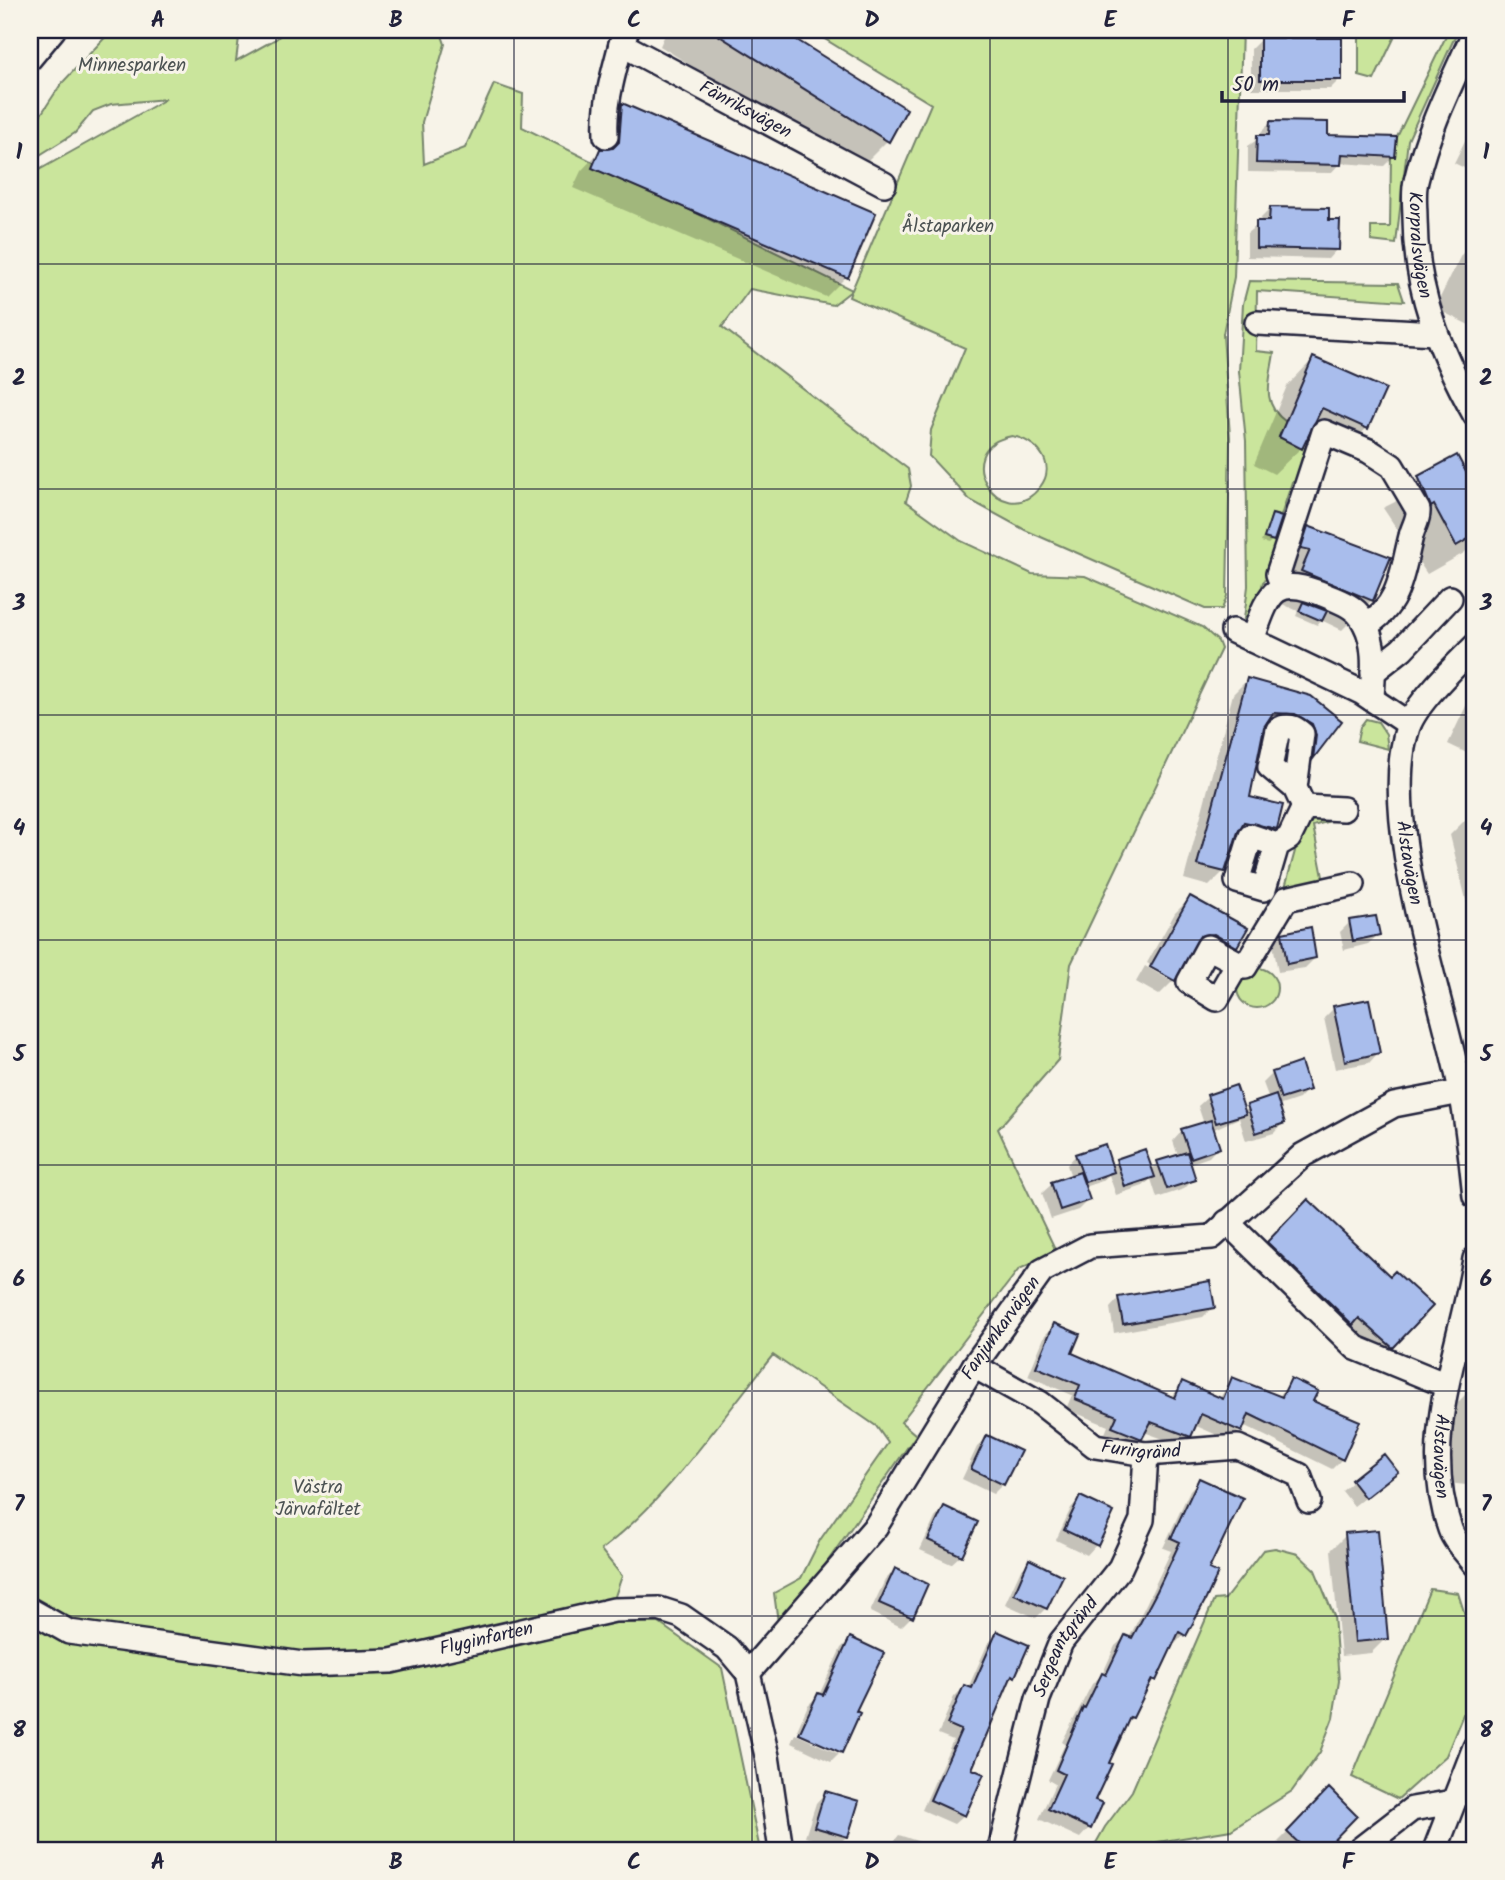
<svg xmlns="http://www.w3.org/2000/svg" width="1505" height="1880" viewBox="0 0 1505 1880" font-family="Kalam,sans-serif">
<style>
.green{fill:#cae59c;stroke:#76846c;stroke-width:2;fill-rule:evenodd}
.shadow{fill:#0003}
.building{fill:#a9bdec;stroke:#22223b;stroke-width:2}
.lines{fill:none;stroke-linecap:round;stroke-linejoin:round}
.minor-casing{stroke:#22223b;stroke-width:28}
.minor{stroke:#f7f3e8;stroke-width:23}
.grid{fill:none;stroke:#22223b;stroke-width:2;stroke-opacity:0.55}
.labels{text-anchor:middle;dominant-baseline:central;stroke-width:6;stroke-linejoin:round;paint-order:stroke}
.park-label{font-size:19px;fill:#4c5353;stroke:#f7f3e8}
.street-label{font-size:19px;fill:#22223b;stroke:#f7f3e8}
.neatline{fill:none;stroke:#22223b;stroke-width:2.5}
.grid-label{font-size:23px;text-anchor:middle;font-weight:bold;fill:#22223b}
</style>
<rect width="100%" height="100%" fill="#f7f3e8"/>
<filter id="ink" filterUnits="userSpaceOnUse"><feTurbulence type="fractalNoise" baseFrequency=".0143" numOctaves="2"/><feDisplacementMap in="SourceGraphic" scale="14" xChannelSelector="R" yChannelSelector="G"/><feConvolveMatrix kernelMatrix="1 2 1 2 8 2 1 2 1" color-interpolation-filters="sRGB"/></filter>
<g filter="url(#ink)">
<path class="green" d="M112,30h128l-4,31 40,-22 10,-9h154l5,14 -23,78 2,42 41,-16 29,-64 29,10 -1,33 330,163 79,-186 -121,-74h432l-8,247 -11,57 7,103 -3,159 -5,13h-17l-180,-79 -55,-30 -41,-44 2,-26 34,-82 -116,-51 2,-6 -18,14 -83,-16 -28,38 186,142 3,17 -5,15 55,40 71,33 53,2 117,51 16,14 3,8 -150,315 -13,96 -60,69 59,124 -38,16 -118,153 15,13 -114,163 -24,24 -4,-29 27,-15 19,-38 68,-97 -12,-17 -103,-71c-54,66 -103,142 -172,195l21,26 -9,26 3,21h43l63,45 38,182h-730v-1675l136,-76 -55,5 -18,7 -18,22 -45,28v-30l31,-47zM1012,436c24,4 46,28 28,51 -38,49 -95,-39 -28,-51z
M1359,30h39l-24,50 -15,-4z
M1449,30h9l-50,110 -12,104 -25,-3v-14h19l1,-70h4l2,-20z
M1249,281l149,2 6,18 -147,-10 -1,60 18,2c-4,28 -14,50 12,69l-7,15 31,13 -9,32h-9l-11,34 -9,-2 -7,23 17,6 -8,29 -11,10 -9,39 -10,-2 4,-33 -2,-145 -7,-70 4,-67z
M1366,719l12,3 8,12 2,15 -31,-8 3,-14z
M1305,812l28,8 -20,6 12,61 -41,4 11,-40 -10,-4z
M1237 988a20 20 0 1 1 40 0a20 20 0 1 1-40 0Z
M1275,1548l23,6 17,16 19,46 5,65 -6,37 -13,34 -28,39 -61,39 -73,12 -26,8h-40l13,-23 27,-36 82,-191 11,-1 38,-49z
M1430,1589l28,4 17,53v39l-29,71 -48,43 -46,-22z"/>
<path class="shadow" d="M667,30h111l127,79 -18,32 -29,29 -198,-124z
M1261,39l79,40 -10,10h-79v-40z
M622,105l224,172 -20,20 -253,-109 8,-17 19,-20 2,-26z
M1475,120v53l-21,-10z
M1270,123l56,14 67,20 -9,9 -44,-3 -9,10 -83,-1v-26l13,-9v-5z
M1270,209l57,12 10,28 -9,10 -81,-2v-24l13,-10 1,-5z
M1475,241v87l-40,-20 26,-53z
M1313,359l54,69 -27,26 -35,-15 -4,9 -27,26 -20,-10 33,-78z
M1456,457l19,35v50l-11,11 -37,21 -44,-66 12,-6 24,-24z
M1272,516l1,24 -5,4 -7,-2z
M1309,528l63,72 -30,30 -21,-10 -4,5 -21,-9 2,-5 -25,-11 6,-43z
M1247,680l93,42 -40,47 3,-19 -22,-23 -18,-1 -15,72 27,30 -14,14 -27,-5 -11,35 -14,14 -25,-7 49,-185z
M1475,687v64l-4,4 -23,-11z
M1475,817v119l-25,-101 15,-15z
M1190,898l46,48 -15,15 -23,-12h-7l-17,31 -15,15 -23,-13 9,-16 26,15v-4l-24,-14 28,-50z
M1350,922l28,13 -10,9 -24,6 -4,-18z
M1283,934l32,24 -10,10 -27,4 -5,-28z
M1334,1008l44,45 -9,10 -34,6 -11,-51z
M1273,1073l35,16 -9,10 -21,7 5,17 -9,10 -28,8 -7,-23 -27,12 6,17 -9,10 -20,7 5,15 -10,10 -27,9 -6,-19 -8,7 -27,9 -7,-20 -7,6 -18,6 4,13 -10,10 -27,9 -9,-26 10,-9 19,-7 -4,-12 9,-10 35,12 6,-7 34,10 7,-7 20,-7 -5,-15 9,-10 22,-7 -6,-18 10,-9 35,14 26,-12 -6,-16z
M1288,1221l104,126 -20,20 -34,-30 -6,7 -83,-81z
M1119,1298l94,9 -10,10 -89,16 -4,-25z
M1055,1325l15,29 101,44 12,-15 36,16 14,-20 45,19 13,-18 19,22 32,57 -10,10 -89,-44 -12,16 -37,-16 -14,20 -36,-13 -14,16 -26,-12 4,-10 -42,-17 6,-14 -44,-19 17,-41z
M1466,1394l9,1v91l-36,-4 7,-68z
M987,1438l16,46 -10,10 -31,-15 15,-32z
M1384,1456l2,25 -32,25 -12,-15z
M1200,1480l7,90 -23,64 -9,10 -3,-1 -18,37 -9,9 -19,34 -33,77 -4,28 -9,10 -41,-19 16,-35 -7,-4 17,-36 -3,-2 30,-58 10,-9 13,-29 10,-9 4,1 18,-36 24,-51 -8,-3 27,-58z
M1080,1498l16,47 -9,10 -31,-15 15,-32z
M944,1508l17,47 -10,9 -31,-14 15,-32z
M1346,1535l40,103 -15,15 -30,3 -10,-106z
M1030,1562l16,46 -10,10 -31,-14 15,-33z
M895,1570l31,15 -15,32 -10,10 -31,-15 15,-32z
M998,1633l16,43 -7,6 -37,88 -6,45 -10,9 -32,-14 31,-70 -15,-6 16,-37 10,-10 4,1 20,-45z
M850,1639l4,73 4,2 -19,40v-4l-42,-20 11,-25 11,-10 22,-47z
M795,1734l44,20 -8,8 -40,-19z
M1329,1791l26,25 -33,34h-36l-8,-8z
M825,1793l22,43 -10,10 -32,-9 11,-34z
M899,1835l36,12 -1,3h-47z
M1258,1847v3h-16z"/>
<path class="building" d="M710,30h71l126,79 -18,33z
M1260,38h82v42h-82z
M622,103l254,110 -28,65 -256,-110 8,-19 13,-1 6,-6z
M1270,121l58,1v13l69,2 -2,20 -53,-3 -1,11 -85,-2 1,-28h12z
M1270,207l59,1v12h11l-1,30 -83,-2v-27h13z
M1313,357l73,32 -18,40 -46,-21 -20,41 -23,-12z
M1457,455l18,34v46l-19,11 -22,-41 -3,2 -13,-31z
M1272,514l10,3 -8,24 -10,-3z
M1308,526l83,31 -18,44 -72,-30 9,-21 -9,-2z
M1303,602l24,9 -5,10 -23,-10z
M1247,678l64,18 31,25 -29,38 3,-24 -4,-11 -17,-10 -22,-1 -9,14 -14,70 33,8 -6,24 -33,-7 -6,10 -13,40 -28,-7z
M1190,896l58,32 -11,19 -23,-13 -14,2 -25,45 -25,-14z
M1376,916l4,19 -27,6 -4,-21z
M1311,927l5,31 -29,6 -5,-31z
M1369,999l11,54 -35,8 -12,-55z
M1301,1062l9,28 -29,9 -9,-27z
M1236,1085l10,29 -30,9 -9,-28z
M1276,1095l9,28 -29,10 -9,-28z
M1211,1120l9,28 -29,10 -10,-29z
M1105,1144l9,28 -29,10 -10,-28z
M1145,1149l10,28 -30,10 -9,-28z
M1187,1152l9,28 -29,9 -10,-28z
M1080,1172l10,28 -30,10 -9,-28z
M1308,1199l82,77 5,-5 38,35 -40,42 -34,-30 -6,7 -86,-83z
M1210,1281l5,27 -92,16 -5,-27z
M1054,1323l26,11 -8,19 103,45 7,-17 41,18 9,-22 50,20 9,-19 27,13 -5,10 47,20 -17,39 -94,-46 -7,18 -41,-18 -10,23 -40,-15 -9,17 -30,-12 5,-11 -42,-17 5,-14 -44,-18z
M987,1435l34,16 -17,34 -33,-16z
M1384,1454l14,18 -33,26 -14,-18z
M1199,1478l44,20 -34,71 9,4 -12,26 -20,37 -7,-4 -23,49 -4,-2 -19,39 -3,-1 -21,46 3,1 -17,36 8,3 -12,26 -43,-20 16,-35 -8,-4 27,-63 2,1 17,-35 4,2 19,-40 7,3 25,-47 23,-49 -9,-4z
M1080,1496l34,16 -16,34 -34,-16z
M944,1506l34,16 -16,34 -34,-16z
M1378,1530l10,109 -33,3 -10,-109z
M1029,1559l34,17 -16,33 -33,-15z
M895,1568l33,16 -15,34 -34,-15z
M997,1631l32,14 -14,32 -3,-2 -40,94 12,5 -19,42 -35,-16 31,-70 -14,-6 17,-39 8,3z
M850,1637l34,16 -28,58 4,2 -18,40 -43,-19 19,-41 5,2z
M1329,1788l28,28 -33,34h-18l-19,-18z
M825,1791l34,10 -11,36 -34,-10z"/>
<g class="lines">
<g class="minor-casing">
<g id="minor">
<path id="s1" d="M627,30l-6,14 263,140"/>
<path id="s2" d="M1475,31c-22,49 -47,97 -59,150 -3,11 -1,25 -1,37 0,73 25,134 60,197"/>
<path d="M30,58l23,-28"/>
<path d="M606,136c-2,-32 7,-61 15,-92"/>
<path d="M1257,323l178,10"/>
<path d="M1283,587l-5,-13 46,-142 45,19 23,15 26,44c1,9 -5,17 -7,26 -9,35 -10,69 -45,89"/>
<path d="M1233,631l128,61 48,32"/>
<path d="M1252,640c17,-47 21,-67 75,-44 16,7 30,11 38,28 12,23 8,50 7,75"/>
<path id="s3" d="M1475,646c-19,19 -58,56 -67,81 -30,92 34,267 53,364 7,35 10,71 14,105"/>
<path d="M1373,672l29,-23 48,-51"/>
<path d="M1295,788l-25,-21 8,-37c9,-6 17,-3 24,4l-7,54 9,19"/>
<path d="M1277,845l-26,-9 -14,45 27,8 13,-44 12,-7 15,-31 39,2"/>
<path d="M1238,963l-30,-16 -19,35 28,17 21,-36 7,4 41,-68 67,-15"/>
<path d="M1227,1222l129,126 90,37"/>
<path id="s4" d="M1475,1259c-14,90 -57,178 -25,270 4,12 17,25 25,35"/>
<path id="s5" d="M974,1366l66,37 55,43 51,8 92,-7 61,28 10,26"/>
<path id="s6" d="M30,1610l39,22 234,32 88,-3 223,-51 45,-1 22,7 46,32 21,25 19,83 14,94"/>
<path id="s7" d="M748,1673l128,-147 98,-160 68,-95 48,-25 122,-9 91,-82 91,-50 67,-13 14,2"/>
<path id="s8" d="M1000,1850l38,-151 23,-57 59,-74 22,-48 4,-66"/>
<path d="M1359,1850l53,-41 41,-7"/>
<path d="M1435,1850l40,-103"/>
</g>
</g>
<use href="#minor" class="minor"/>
</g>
</g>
<path class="grid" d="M276,30v1820M514,30v1820M752,30v1820M990,30v1820M1228,30v1820M30,264h1445M30,489h1445M30,715h1445M30,940h1445M30,1165h1445M30,1391h1445M30,1616h1445"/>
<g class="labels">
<g class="park-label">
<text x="132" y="66">Minnesparken</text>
<text x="948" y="227">Ålstaparken</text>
<text x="318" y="1488">Västra<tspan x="318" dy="22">Järvafältet</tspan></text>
</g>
<g class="street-label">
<text stroke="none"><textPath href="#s1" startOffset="156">Fänriksvägen</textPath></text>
<text stroke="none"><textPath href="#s2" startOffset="226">Korpralsvägen</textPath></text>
<text stroke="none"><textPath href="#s3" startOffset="243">Ålstavägen</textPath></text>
<text stroke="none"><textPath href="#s7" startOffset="429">Fanjunkarvägen</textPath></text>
<text stroke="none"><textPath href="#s5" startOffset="192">Furirgränd</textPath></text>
<text stroke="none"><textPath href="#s4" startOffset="201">Ålstavägen</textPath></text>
<text stroke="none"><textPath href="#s6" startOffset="467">Flyginfarten</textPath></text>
<text stroke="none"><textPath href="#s8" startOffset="215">Sergeantgränd</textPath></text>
</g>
</g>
<rect width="1505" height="1880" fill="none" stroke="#f7f3e8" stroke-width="77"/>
<path d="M1222 91v10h182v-10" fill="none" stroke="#22223b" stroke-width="3.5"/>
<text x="1232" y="91" font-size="21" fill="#22223b" stroke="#f7f3e8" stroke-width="5" paint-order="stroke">50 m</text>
<rect x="38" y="38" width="1428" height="1804" class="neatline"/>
<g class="grid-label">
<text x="158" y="27">A</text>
<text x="396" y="27">B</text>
<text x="634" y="27">C</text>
<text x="872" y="27">D</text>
<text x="1110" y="27">E</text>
<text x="1348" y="27">F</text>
<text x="19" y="159">1</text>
<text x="1486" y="159">1</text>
<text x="19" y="385">2</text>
<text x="1486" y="385">2</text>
<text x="19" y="610">3</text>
<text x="1486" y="610">3</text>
<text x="19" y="835">4</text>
<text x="1486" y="835">4</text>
<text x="19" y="1061">5</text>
<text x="1486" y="1061">5</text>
<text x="19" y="1286">6</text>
<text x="1486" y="1286">6</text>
<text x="19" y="1511">7</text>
<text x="1486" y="1511">7</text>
<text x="19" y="1737">8</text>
<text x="1486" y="1737">8</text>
<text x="158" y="1869">A</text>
<text x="396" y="1869">B</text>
<text x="634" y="1869">C</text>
<text x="872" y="1869">D</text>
<text x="1110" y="1869">E</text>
<text x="1348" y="1869">F</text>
</g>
</svg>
